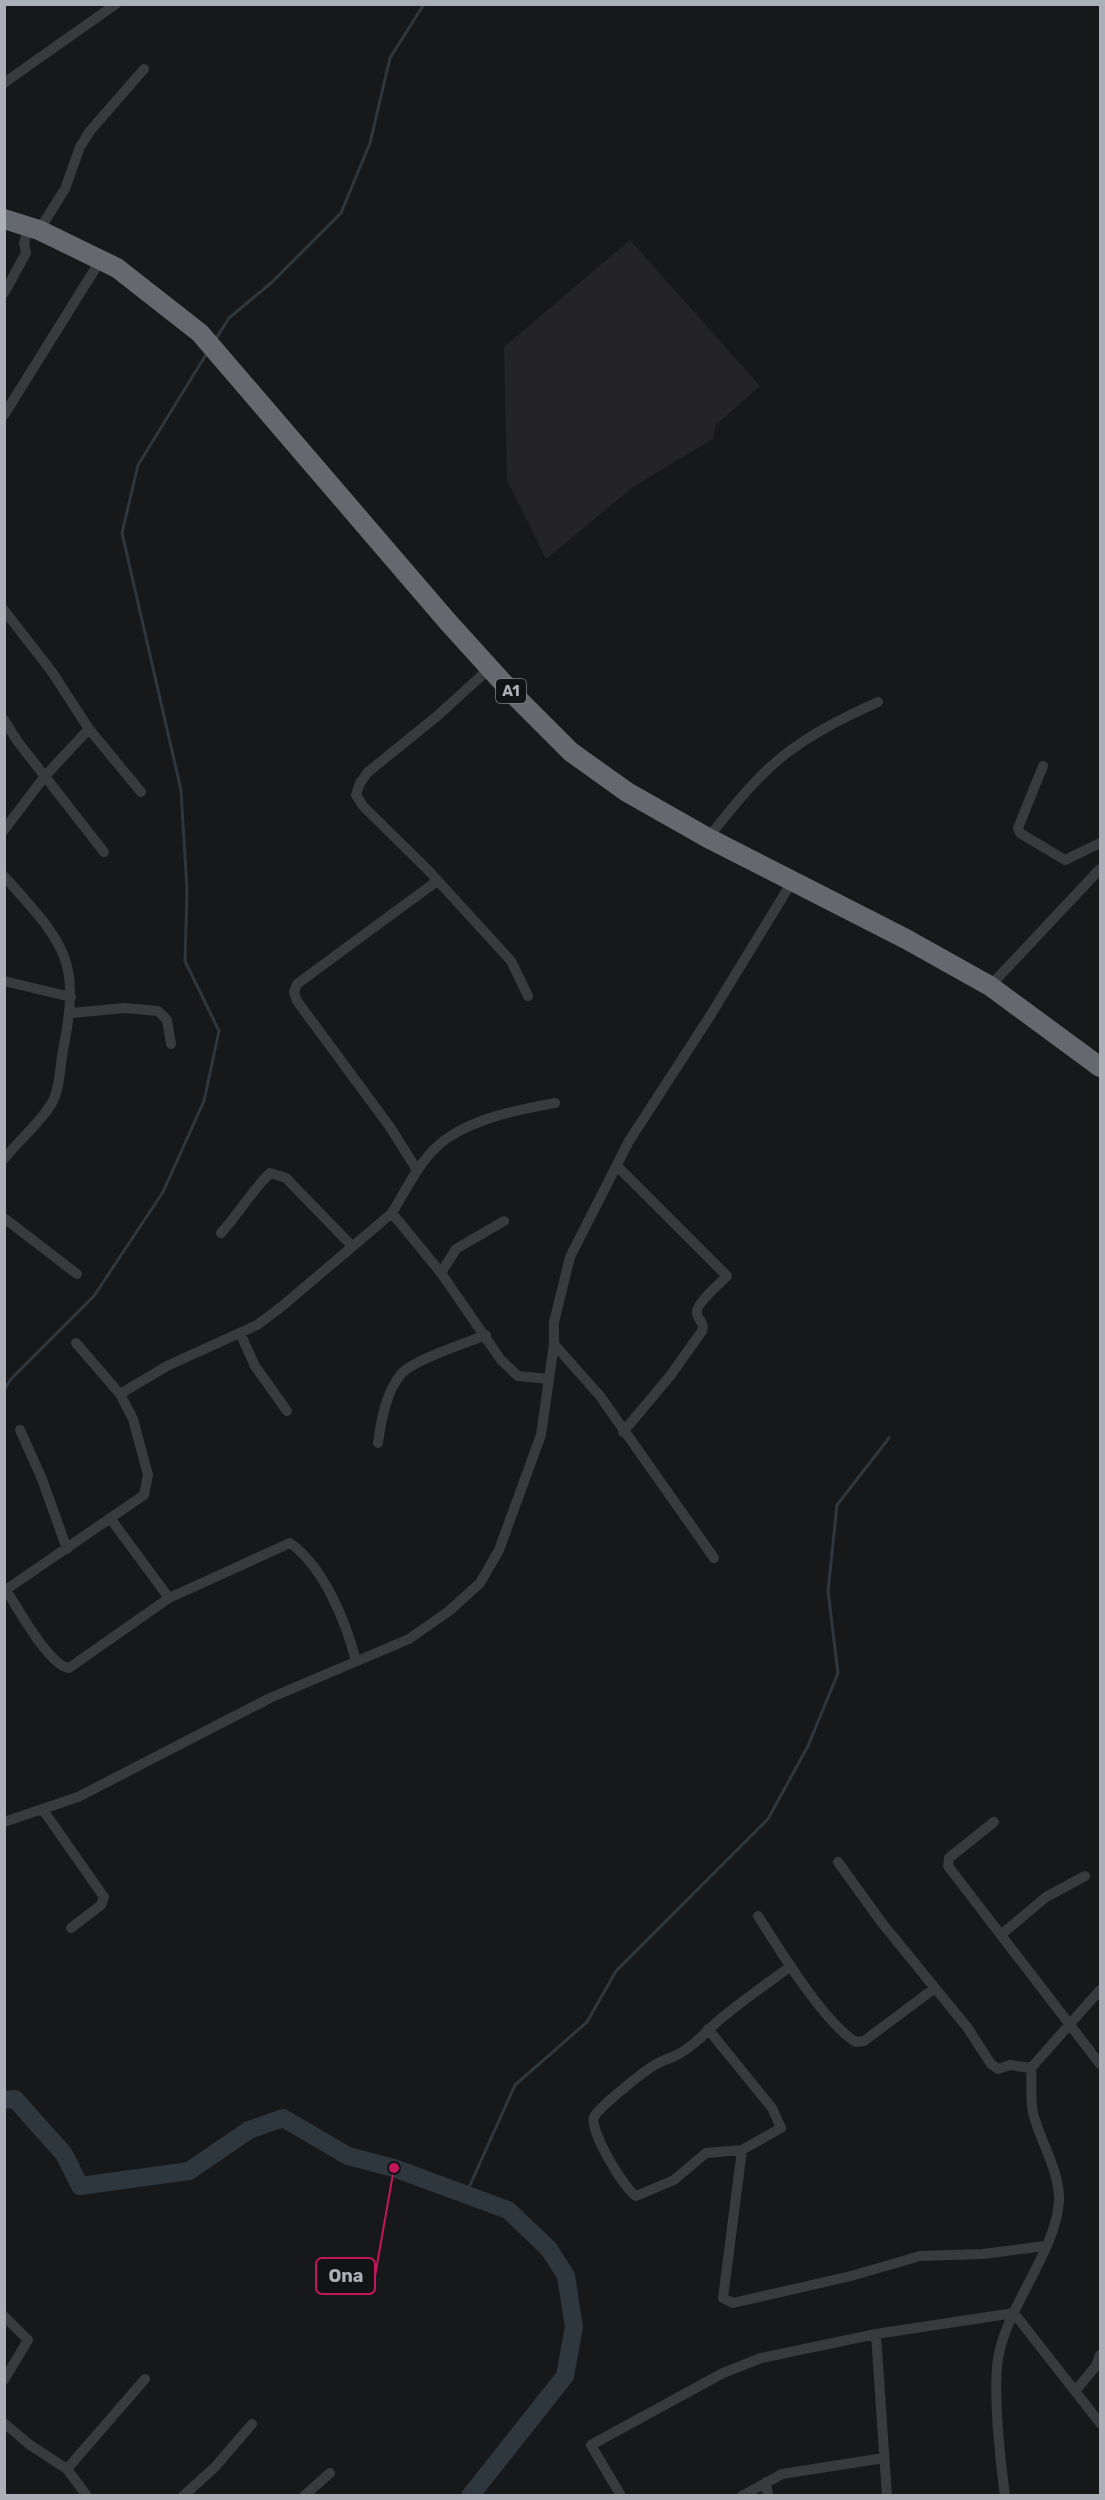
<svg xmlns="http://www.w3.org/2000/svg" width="1105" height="2500" viewBox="0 0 1105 2500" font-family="Rubik,sans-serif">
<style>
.built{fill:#242426}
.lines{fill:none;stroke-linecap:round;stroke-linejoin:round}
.stream{stroke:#2e373d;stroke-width:3}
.river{stroke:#2e373d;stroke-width:18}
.street{stroke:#393a3e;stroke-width:10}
.highway{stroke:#65686f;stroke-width:20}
.labels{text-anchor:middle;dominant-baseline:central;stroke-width:5;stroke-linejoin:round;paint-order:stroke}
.shield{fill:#121314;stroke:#7c8087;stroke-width:1.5}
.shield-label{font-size:15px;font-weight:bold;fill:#aaafb8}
.leader{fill:none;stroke:#c2185b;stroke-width:2}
.callout-dot{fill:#c2185b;stroke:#121314;stroke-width:2}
.callout{fill:#121314;stroke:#c2185b;stroke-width:2}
.callout-label{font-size:18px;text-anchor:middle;font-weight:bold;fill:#aaafb8}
</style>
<rect width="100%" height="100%" fill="#171819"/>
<path class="built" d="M630,240l130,146 -44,39 -3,14 -80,48 -87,72 -39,-79 -3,-133z"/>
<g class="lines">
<path class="stream" d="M215,340l14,-22 42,-35 70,-70 29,-70 20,-85 34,-54
M4,1390l7,-11 83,-83 69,-104 41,-91 15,-70 -34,-70 2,-71 -6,-100 -59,-257 16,-68 69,-112
M466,2194l49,-109 72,-63 29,-51 152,-152 40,-73 30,-73 -10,-82 9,-86 52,-67"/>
<path class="river" d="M4,2100l11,-1 49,55 16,32 109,-15 60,-41 34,-12 65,38 46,12 114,42 41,39 17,27 8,51 -9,49 -95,120"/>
<path class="street" d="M4,83l112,-79
M39,230l26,-41 15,-42 10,-16 54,-62
M4,293l22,-40 -2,-10 5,-17
M4,415l96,-154
M4,610l48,62 37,57 52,63
M490,668l-54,49 -68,55 -8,11 -4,12 7,11 65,64 83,91 17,35
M4,720l14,22 86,110
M1043,766l-25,62 2,5 45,27 35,-17
M4,830l41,-54 44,-47
M708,838c17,-21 34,-44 54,-63 32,-33 74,-54 116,-73
M4,876c59,67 78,81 59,174 -3,16 -3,39 -11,53 -13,21 -33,37 -48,56
M4,981l67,16
M990,986l110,-117
M71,1013l54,-5 33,3 9,9 4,24
M617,1166l110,110c-7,7 -33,29 -30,38 2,7 8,9 5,17l-32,45 -47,56
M417,1170l-27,-43 -93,-126 -3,-9 3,-8 140,-103
M392,1213c15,-25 30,-57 54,-74 32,-22 72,-29 109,-36
M4,1218l73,56
M221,1233c16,-17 33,-45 49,-60l16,5 66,68
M441,1273l15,-24 48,-28
M240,1333l15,33 32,45
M76,1343l44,51
M554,1344l46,52 114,162
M20,1430l22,49 25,70
M378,1443c3,-22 8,-52 24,-70 14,-14 64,-30 84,-38
M110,1518l59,80
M6,1590c12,18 43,76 63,78l100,-70 121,-55c34,24 56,79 66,118
M4,1591l140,-96 4,-20 -15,-56 -13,-25 47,-28 90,-41 23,-17 112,-95 49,60 60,87 17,16 31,3
M43,1810l61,87 -3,8 -30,23
M4,1822l74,-25 192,-99 139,-59 40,-28 31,-28 19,-33 42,-115 13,-91v-22l16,-65 59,-116 81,-125 83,-136
M994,1822l-45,36 -1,8 152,198
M838,1862l44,61 53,65
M758,1916c21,33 67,108 98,126l8,-1 71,-53 32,39 24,37 7,5 12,-4 21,3
M1002,1934l44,-37 39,-21
M708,2029l64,79 9,20 -39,22 -36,3 -32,27 -38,16c-12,-7 -47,-66 -42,-79 5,-10 48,-44 59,-51 9,-6 20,-8 29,-14 16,-9 28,-25 42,-36 22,-18 44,-33 67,-50
M742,2150l-19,148 10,5 118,-27 69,-20 63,-2 62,-8
M4,2316l24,24 -24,40
M876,2334l11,162
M1076,2390l20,-24 4,-11
M4,2423l26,22 37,24 20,27
M67,2469l78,-90
M766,2482l2,14
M183,2496l32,-29 37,-43
M304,2496l26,-23
M621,2496l-30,-51 132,-72 38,-15 115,-24 138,-21 86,110
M742,2496l40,-22 102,-16
M1005,2496c-5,-35 -12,-103 -7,-137 8,-52 58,-107 61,-158 1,-30 -19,-60 -26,-88 -3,-14 -1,-31 -2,-45l69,-78"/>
<path class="highway" d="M4,219l35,11 78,38 83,65 248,289 68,75 55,55 56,40 81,46 198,101 84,47 110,81"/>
</g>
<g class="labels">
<rect class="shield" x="496" y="679" width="30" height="24" rx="4.5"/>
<g class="shield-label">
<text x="511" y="691">A1</text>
</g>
</g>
<path class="leader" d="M394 2168L375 2276"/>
<circle class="callout-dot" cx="394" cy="2168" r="6"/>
<rect class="callout" x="316" y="2258" width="59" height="36" rx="6"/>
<g class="callout-label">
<text x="346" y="2282">Ona</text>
</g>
<rect width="1105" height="2500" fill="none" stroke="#aaafb8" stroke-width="12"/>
</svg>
